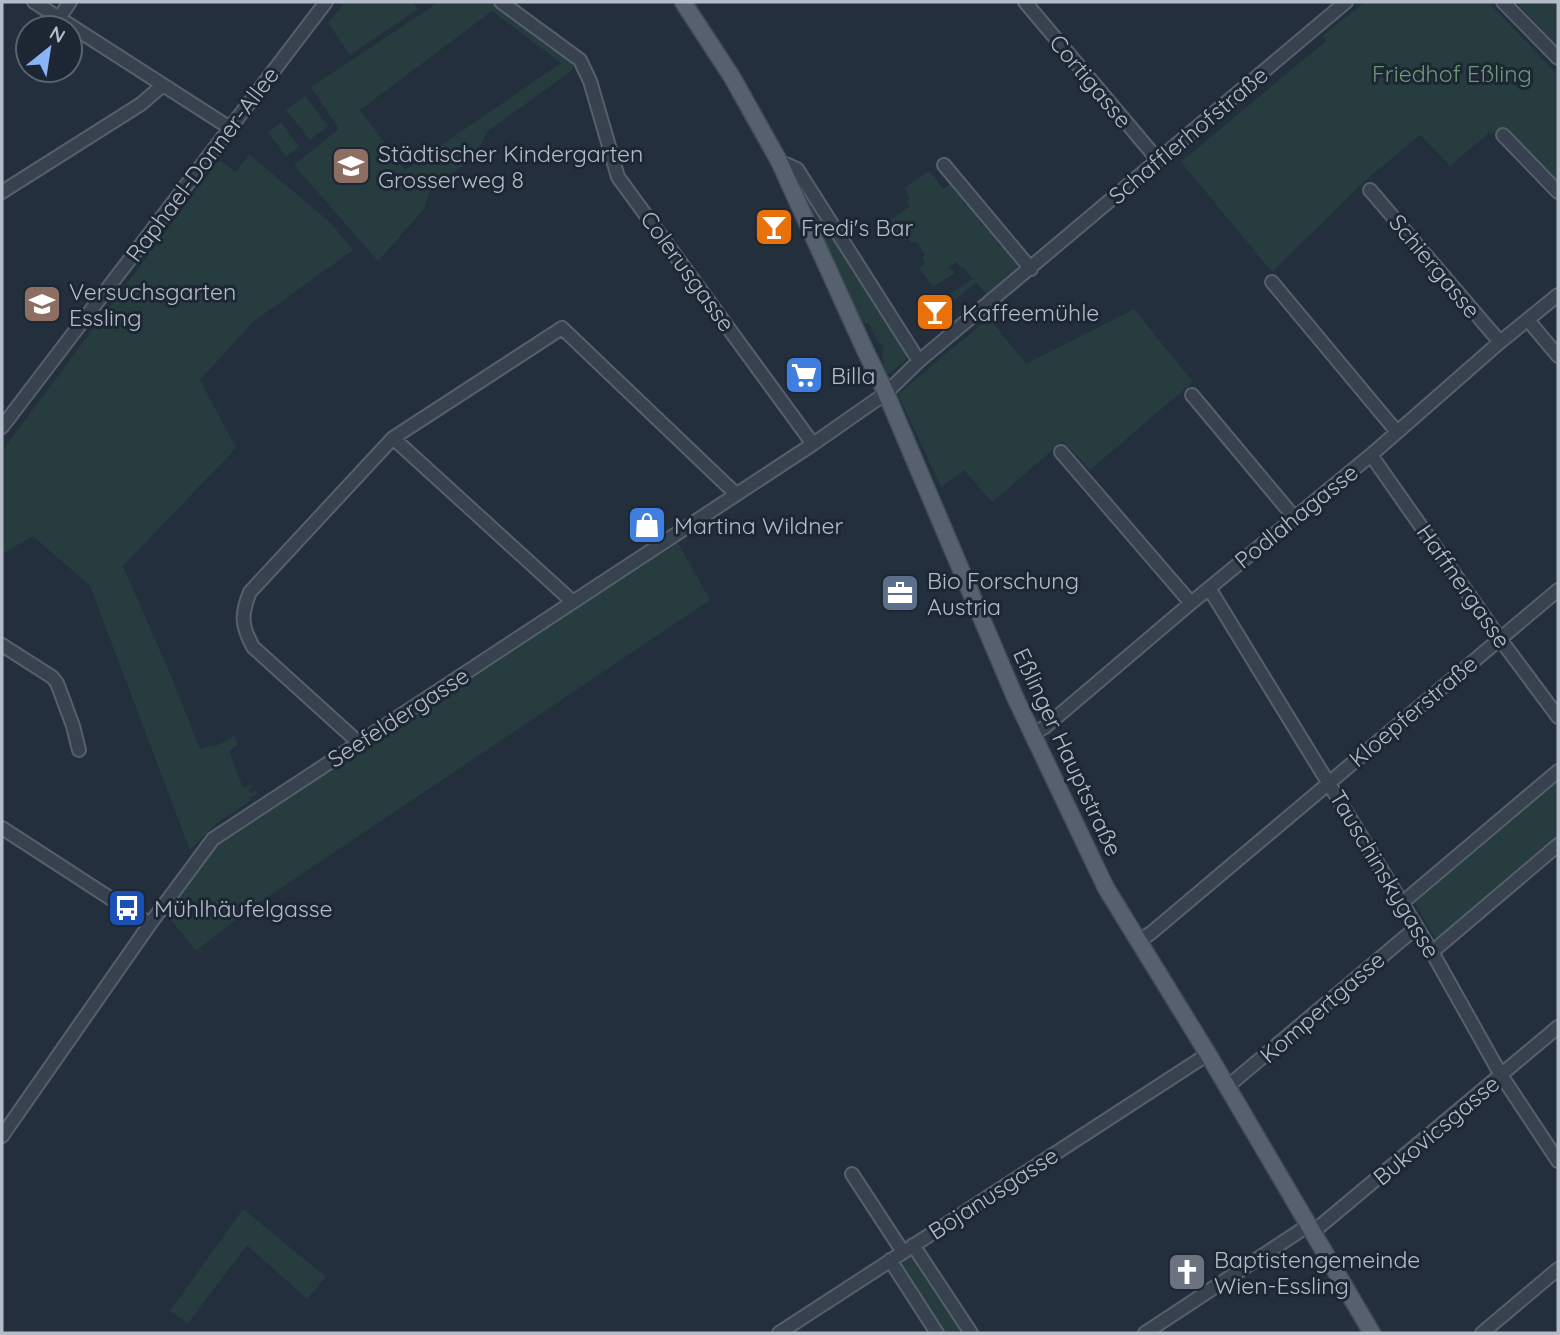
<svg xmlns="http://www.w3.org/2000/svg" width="1560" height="1335" viewBox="0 0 1560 1335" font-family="Quicksand,sans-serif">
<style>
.green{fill:#263c3f;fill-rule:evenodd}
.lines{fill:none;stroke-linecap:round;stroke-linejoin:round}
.minor-casing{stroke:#565f6c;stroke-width:16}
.major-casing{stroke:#414a57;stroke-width:19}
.minor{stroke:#38414e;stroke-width:12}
.major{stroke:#56606e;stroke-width:16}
.labels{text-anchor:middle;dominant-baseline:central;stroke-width:6;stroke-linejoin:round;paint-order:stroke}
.park-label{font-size:23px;fill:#6b9a76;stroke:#1d2633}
.street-label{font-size:23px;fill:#b4bcc9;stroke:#1d2633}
.poi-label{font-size:23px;fill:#b4bcc9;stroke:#1d2633;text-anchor:start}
</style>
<rect width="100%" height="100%" fill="#242f3e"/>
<path class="green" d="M345,2h67l6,7 -68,46 -22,-32z
M439,2h51l85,63 -5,7 -82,59 -14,25 -45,36 -5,17 -46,52 -84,-96 45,-36 -28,-42zM492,11l69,52 -156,107 -45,-60z
M1365,2h123l70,73v107l-55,-56 -6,6 -2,-1 -3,3 -2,-2 -40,34 -30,-31 -52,43 -96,94 -91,-110 145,-121 -3,-5z
M1516,2h42v44z
M305,96l23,30 -18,14 -24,-30z
M281,122l18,25 -13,10 -18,-25z
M249,154l82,69 22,27 -100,72 -53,58 36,68 -113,118 48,110 29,73 12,-4 2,2 20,-11 4,9 -9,6 14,37 9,-4 1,2 -5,3 3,4 5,-3 2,3 -8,5 1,2 -34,23 -27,27 -100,-264 -57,-50 -31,18v-103l217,-291 17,12z
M793,171l115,182 -2,1v6l-17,14 -4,-1 -3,-23 2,-1 -2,-6 -3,1 -8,-15 1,-1 -3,-5 -4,1 -9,-8 -66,-144z
M929,171l14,18 10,-7 13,15 -4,5 4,4 5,-3 12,14 -4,5 3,4 5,-4 13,15 -4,5 4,5 5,-4 17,20 -36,31 -10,-12 -32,27 -9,-11 7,-5 3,4 28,-18 -10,-12 -2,1 -5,-6 -7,5 6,6 -22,14 -14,-19 6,-5 -3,-5 3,-3 -10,-14 -4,2 -3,-4 -2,1 -5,-6 -4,-1 -5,4 -8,-12 26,-19 -3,-5 3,-3 -6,-10z
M1134,309l59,73 -103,88 -27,-29 -71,61 -28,-32 -23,17 -43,-93 91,-76 37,46z
M678,543l32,57 -463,311 -51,40 -29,-36 48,-68 95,-66z
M1558,780v57l-121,104 -22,-38z
M243,1209l83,68 -19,22 -60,-54 -59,78 -18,-12z
M909,1255l9,6 48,72h-25l-40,-63 3,-12z"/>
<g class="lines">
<g class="minor-casing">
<path id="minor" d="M34,2l196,126
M501,2l79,58 10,21 28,96 195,267
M1025,2l133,158
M1503,2l55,56
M59,18l11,-16
M1503,135l55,57
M779,161l18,8 122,192
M944,165l87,104
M1370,190l130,152
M2,192l139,-88 22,-19
M1272,282l125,150
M1528,320l30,36
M1192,395l102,122
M2,427l324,-425
M1061,452l130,151
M1371,455l129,184 58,78
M1209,588l223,364 69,123 57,86
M573,602l-180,-164 169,-110 174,166
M2,645l50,32 5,6 16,43 6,24
M1032,734l13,-7 146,-124 180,-148 129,-113 58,-47
M358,742l-105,-95c-12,-22 -12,-33 -3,-55l143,-154
M2,828l148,96
M1402,903l156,-132
M1139,941l12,-8 407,-343
M1432,952l126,-107
M1227,1087l190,-160
M2,1136l148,-212 63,-85 600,-395 73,-51 33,-32 427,-359
M852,1174l51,78
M1313,1232l245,-205
M913,1245l58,88
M890,1260l47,73
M779,1333l429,-279
M1145,1333l164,-108
M1482,1333l76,-64"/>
</g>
<g class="major-casing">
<path id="major" d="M683,2l49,75 47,84 86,189 21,43 129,304 91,191 102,166 164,279"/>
</g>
<use href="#minor" class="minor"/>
<use href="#major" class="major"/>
</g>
<defs>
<g id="school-square" transform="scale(2.0125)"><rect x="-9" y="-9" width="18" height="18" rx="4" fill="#8d6e63" stroke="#1d2633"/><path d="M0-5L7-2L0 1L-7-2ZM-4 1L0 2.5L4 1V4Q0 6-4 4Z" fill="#fff"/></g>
<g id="bar-square" transform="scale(2.0125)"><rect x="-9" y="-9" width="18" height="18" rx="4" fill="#e8710a" stroke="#1d2633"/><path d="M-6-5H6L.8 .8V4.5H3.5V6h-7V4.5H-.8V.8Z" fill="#fff"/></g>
<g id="university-square" transform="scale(2.0125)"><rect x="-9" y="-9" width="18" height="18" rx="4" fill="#8d6e63" stroke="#1d2633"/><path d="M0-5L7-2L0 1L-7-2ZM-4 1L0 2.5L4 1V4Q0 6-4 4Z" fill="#fff"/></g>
<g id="supermarket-square" transform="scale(2.0125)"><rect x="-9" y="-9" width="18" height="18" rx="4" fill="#3f7fe0" stroke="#1d2633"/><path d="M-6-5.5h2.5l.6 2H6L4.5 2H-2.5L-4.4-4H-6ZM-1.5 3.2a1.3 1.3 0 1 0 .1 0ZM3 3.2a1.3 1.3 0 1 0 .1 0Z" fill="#fff"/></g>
<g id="shop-square" transform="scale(2.0125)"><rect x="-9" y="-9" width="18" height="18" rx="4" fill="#3f7fe0" stroke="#1d2633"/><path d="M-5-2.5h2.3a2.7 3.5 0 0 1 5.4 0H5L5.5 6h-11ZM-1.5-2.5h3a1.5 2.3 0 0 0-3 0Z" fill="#fff"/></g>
<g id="office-square" transform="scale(2.0125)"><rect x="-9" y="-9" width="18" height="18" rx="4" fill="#5c6f8a" stroke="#1d2633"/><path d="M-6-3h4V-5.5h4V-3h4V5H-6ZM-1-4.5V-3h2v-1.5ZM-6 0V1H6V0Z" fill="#fff"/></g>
<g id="bus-square" transform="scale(2.0125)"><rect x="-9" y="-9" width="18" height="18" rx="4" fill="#1a4fb4" stroke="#1d2633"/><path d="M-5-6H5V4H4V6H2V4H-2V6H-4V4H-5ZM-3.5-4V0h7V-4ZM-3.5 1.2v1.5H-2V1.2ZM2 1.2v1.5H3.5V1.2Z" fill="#fff"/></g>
<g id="church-square" transform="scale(2.0125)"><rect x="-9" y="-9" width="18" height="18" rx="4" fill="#6b7280" stroke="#1d2633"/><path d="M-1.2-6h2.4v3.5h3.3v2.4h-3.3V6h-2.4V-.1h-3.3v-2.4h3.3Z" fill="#fff"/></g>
</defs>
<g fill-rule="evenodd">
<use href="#school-square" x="351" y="166"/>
<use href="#bar-square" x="774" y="227"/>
<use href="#university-square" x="42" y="304"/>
<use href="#bar-square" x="935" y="312"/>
<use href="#supermarket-square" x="804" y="375"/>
<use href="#shop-square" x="647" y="525"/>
<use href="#office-square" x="900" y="593"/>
<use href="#bus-square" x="127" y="908"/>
<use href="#church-square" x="1187" y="1272"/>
</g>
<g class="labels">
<g class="park-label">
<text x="1452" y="73">Friedhof Eßling</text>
</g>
<g class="street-label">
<text transform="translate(1091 81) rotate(50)">Cortigasse</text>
<text transform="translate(1188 135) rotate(-40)">Schafflerhofstraße</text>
<text transform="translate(202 164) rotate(-53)">Raphael-Donner-Allee</text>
<text transform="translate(1435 266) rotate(50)">Schiergasse</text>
<text transform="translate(688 271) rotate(54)">Colerusgasse</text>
<text transform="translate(1296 516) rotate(-39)">Podlahagasse</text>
<text transform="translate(1464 586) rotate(55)">Haffnergasse</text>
<text transform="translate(1413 711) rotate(-40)">Kloepferstraße</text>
<text transform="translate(398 717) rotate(-33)">Seefeldergasse</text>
<text transform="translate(1068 752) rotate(65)">Eßlinger Hauptstraße</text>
<text transform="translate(1385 874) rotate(59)">Tauschinskygasse</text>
<text transform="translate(1322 1007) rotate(-41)">Kompertgasse</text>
<text transform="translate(1436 1130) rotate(-40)">Bukovicsgasse</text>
<text transform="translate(993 1193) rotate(-33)">Bojanusgasse</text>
</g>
<g class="poi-label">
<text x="378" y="153">Städtischer Kindergarten<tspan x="378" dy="26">Grosserweg 8</tspan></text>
<text x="801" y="227">Fredi's Bar</text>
<text x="69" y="291">Versuchsgarten<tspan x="69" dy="26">Essling</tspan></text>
<text x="962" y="312">Kaffeemühle</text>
<text x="831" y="375">Billa</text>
<text x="674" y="525">Martina Wildner</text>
<text x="927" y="580">Bio Forschung<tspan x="927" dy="26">Austria</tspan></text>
<text x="154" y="908">Mühlhäufelgasse</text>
<text x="1214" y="1259">Baptistengemeinde<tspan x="1214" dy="26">Wien-Essling</tspan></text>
</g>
</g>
<rect width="1560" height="1335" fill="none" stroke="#b4bcc9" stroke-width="7"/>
<g transform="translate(49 49) rotate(30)"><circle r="33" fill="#1d2633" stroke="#59626f" stroke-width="2"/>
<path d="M0-5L12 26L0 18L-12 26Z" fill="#8ab4f8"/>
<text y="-10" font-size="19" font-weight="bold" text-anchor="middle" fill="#b4bcc9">N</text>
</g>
</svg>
